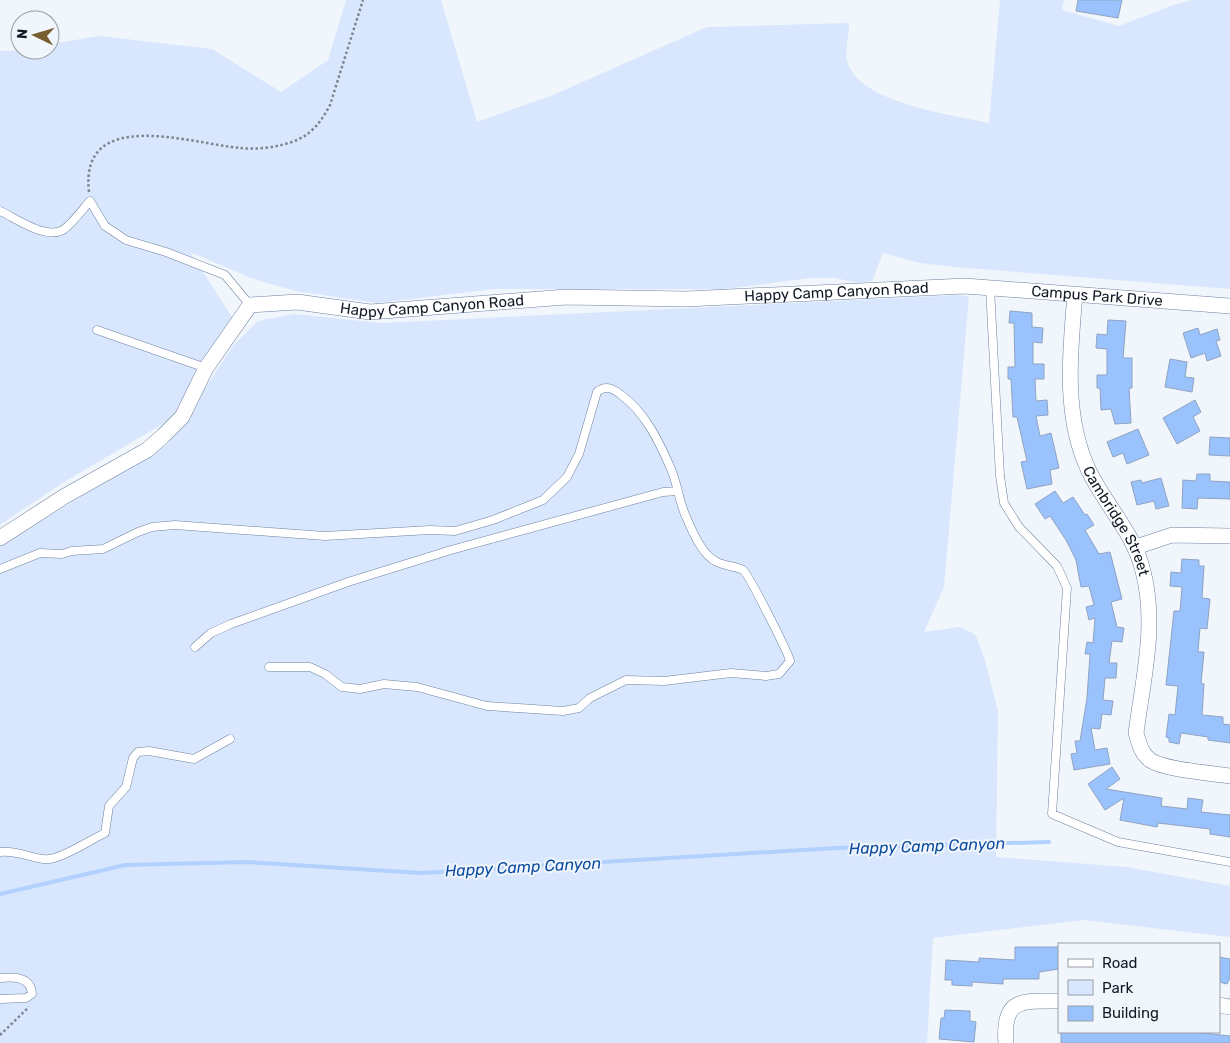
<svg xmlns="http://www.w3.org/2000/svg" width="1230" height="1043" viewBox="0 0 1230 1043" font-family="Rubik,sans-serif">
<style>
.green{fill:#d8e7fd}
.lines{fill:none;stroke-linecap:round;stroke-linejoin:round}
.stream{stroke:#b2d1fe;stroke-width:4}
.building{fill:#9ac3fe;stroke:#8fa3c1}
.service-casing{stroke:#6e829f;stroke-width:9}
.minor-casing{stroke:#6e829f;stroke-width:16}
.path{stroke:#7e848d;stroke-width:2.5;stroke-dasharray:2.5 2.5;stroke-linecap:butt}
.service{stroke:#fff;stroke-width:8}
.minor{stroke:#fff;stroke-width:15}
.labels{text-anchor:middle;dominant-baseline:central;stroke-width:4;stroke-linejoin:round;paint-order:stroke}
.street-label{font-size:15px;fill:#131a26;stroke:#f1f6fc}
.water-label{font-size:16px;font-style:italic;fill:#0c4ca0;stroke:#f1f6fc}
</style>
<rect width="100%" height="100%" fill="#f1f6fc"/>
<path class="green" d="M346,0h95l36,122 76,-27 154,-68 142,-4c0,11 -4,27 -2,38 11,42 106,54 142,62l11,-123h64l-2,10 57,16 54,-21 19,-5h38v289l-275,-22 -35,-4 -37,-10 -11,28 -14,2 -23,-5h-24l-87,11h-230l-117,14 -82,-12 -44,-13 -61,-26 44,68 -56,95 -114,67 -64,43v-474l50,-1v-6l50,-8 112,13 69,43 47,-32z
M960,295l9,2 -25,290 -20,45 35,-5 16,7 9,23 14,54 -2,146 131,10 103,19v51l-146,-17 -151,18 -6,105h-927v-497l169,-103 64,-97 25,-25 36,-7 87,9z"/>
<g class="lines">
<path class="stream" d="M0,894l125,-29 122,-3 174,11 415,-25 213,-6"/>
</g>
<path class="building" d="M1078,0h44l-4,18 -42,-7z
M1010,311l22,2v14l11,1 -1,15 -9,-1v22h11v15h-9l1,22 11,-1 1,15 -12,1 4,20 11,-3 8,35 -9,2 2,14 -25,5 -6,-27 6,-1 -10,-44h-4l-2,-38h-3v-12h7l-1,-44h-5z
M1108,320l18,1 -3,37h9v30h-3l2,35 -16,1 -4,-15 -10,1 -1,-22h-3v-13h10v-26l-11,-1 1,-14 10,1z
M1198,328l2,7 17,-6 3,11 -4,1 5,15 -14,5 -2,-8 -14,5 -8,-25z
M1170,359l17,3 -2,15 9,1 -2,14 -27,-5z
M1195,400l6,12 -8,5 7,14 -23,13 -14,-26z
M1138,429l11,26 -22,9 -4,-11 -10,4 -6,-15z
M1210,437l20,1v18l-21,-1z
M1197,474h13v7l20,1v17l-32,-1 -1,11 -15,-1 1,-28 13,1z
M1161,478l8,28 -13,3 -2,-8 -17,4 -6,-23 10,-2 1,3z
M1055,491l8,12 10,-6 12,18 2,-1 7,11 -9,5 14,24 11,-2 12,47 -11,3 6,25 7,1 -2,14 -10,-1 -3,22h8l-1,15h-11l-2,22 10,1 -2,14 -9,-1 -2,15 -9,-1 4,22 12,-2 3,16 -36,6 -3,-16 6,-1 -2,-12h5l7,-43 3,-44h-5l2,-12 6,1 2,-25 -6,2 -3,-13 8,-2 -5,-19 -8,1 -5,-27 -10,-20 -16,-24 -5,3 -10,-15z
M1182,559l17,1v6h5l-2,32 8,1 -3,30 -7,-1 -2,24h6l-3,31 3,1 -2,31 21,2v7l7,1v18l-22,-3v-3l-27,-4 -2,11 -10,-2v-4l-3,-1 3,-23 6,1 3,-29 -12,-1 8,-74h6l2,-24 -12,-1 1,-14 10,1z
M1112,767l8,12 -14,10 56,9 -1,8 26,3 1,-11 15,2 -2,12 29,3v22l-20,-3v-5l-52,-6 -1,4 -37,-7 4,-22 -19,12 -17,-26z
M1015,947h44v22l-20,3v7h-36v5l-31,-2v4l-20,-1v-5h-7l1,-20 33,2v-4l36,2z
M1219,957l11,2v19l-3,6 -8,-2z
M945,1010l25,1v10l6,1 -2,20 -35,-3 2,-21h3z
M1061,1032h132l37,4v7h-169z"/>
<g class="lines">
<g class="service-casing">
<path id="service" d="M0,211c16,7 45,29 63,19 10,-7 19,-20 27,-29l15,25 21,14 40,12 59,23 25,30
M990,288l10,188 4,27 15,24 38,39 10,22 -15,226 66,28 112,20
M97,330l109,38
M0,569l40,-16 22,1 10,-3 31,-2 35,-17 14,-5 23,-2 150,11 105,-6 25,1 38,-11 50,-20 24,-23 12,-23 18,-62c8,-7 15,-4 23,2 25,18 39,47 51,75 7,16 8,34 16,50 6,14 16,37 30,43 8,4 18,4 26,8 5,3 45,82 47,91l-11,13 -13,2 -35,-3 -67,8 -38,-1 -36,18 -11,10 -16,3 -76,-5 -70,-19 -33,-3 -24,5 -18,-2 -17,-13 -15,-7h-41
M195,647l16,-14 20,-9 117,-42 103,-32 212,-58 15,-1
M0,852c16,-2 28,5 43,7 14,3 47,-19 62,-26l4,-27 17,-19 7,-29 5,-6 11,-1 45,8 36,-20
M0,978c13,-1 31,-2 32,16l-6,4 -26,1"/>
</g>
<g class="minor-casing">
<g id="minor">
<path id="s1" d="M1075,295c-5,57 -12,122 14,176 17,35 45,62 54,100 14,54 0,108 -7,162 3,10 5,20 14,27 14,10 62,13 80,16"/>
<path id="s2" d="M0,538l65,-42 82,-46 16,-14 19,-19 24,-49 44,-63 47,-3 73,10 196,-15 120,2 279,-13 265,20"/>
<path d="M1136,547l36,-12 58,1"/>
<path d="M1219,1005l11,2"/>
<path d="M1006,1043c-4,-46 17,-42 53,-42"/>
</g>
</g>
<path class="path" d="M89,192c-10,-87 104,-48 151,-44 18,2 40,-1 57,-8 16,-7 25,-20 33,-35l33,-105
M0,1035l29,-28"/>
<use href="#service" class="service"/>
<use href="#minor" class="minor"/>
</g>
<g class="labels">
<g class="street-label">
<text stroke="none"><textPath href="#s2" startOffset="939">Happy Camp Canyon Road</textPath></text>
<text stroke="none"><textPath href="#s2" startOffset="1200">Campus Park Drive</textPath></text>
<text stroke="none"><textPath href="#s2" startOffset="534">Happy Camp Canyon Road</textPath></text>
<text stroke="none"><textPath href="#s1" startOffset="236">Cambridge Street</textPath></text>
</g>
<g class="water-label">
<text transform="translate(927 846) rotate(-2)">Happy Camp Canyon</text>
<text transform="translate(523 867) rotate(-3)">Happy Camp Canyon</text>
</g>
</g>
<rect x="1058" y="943" width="162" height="90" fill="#f1f6fc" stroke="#989ea6"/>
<rect x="1068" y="959" width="25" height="8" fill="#ffffff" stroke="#989ea6"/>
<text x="1102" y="968" font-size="15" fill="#131a26">Road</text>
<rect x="1068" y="980" width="25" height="15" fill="#d8e7fd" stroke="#989ea6"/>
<text x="1102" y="993" font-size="15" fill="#131a26">Park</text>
<rect x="1068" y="1006" width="25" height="15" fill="#9ac3fe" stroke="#989ea6"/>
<text x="1102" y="1018" font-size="15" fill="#131a26">Building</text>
<g transform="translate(35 35) rotate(275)"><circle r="24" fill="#f1f6fc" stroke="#989ea6"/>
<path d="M0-4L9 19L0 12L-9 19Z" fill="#785d2f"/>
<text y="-8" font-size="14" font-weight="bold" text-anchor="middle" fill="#131a26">N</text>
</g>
</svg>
